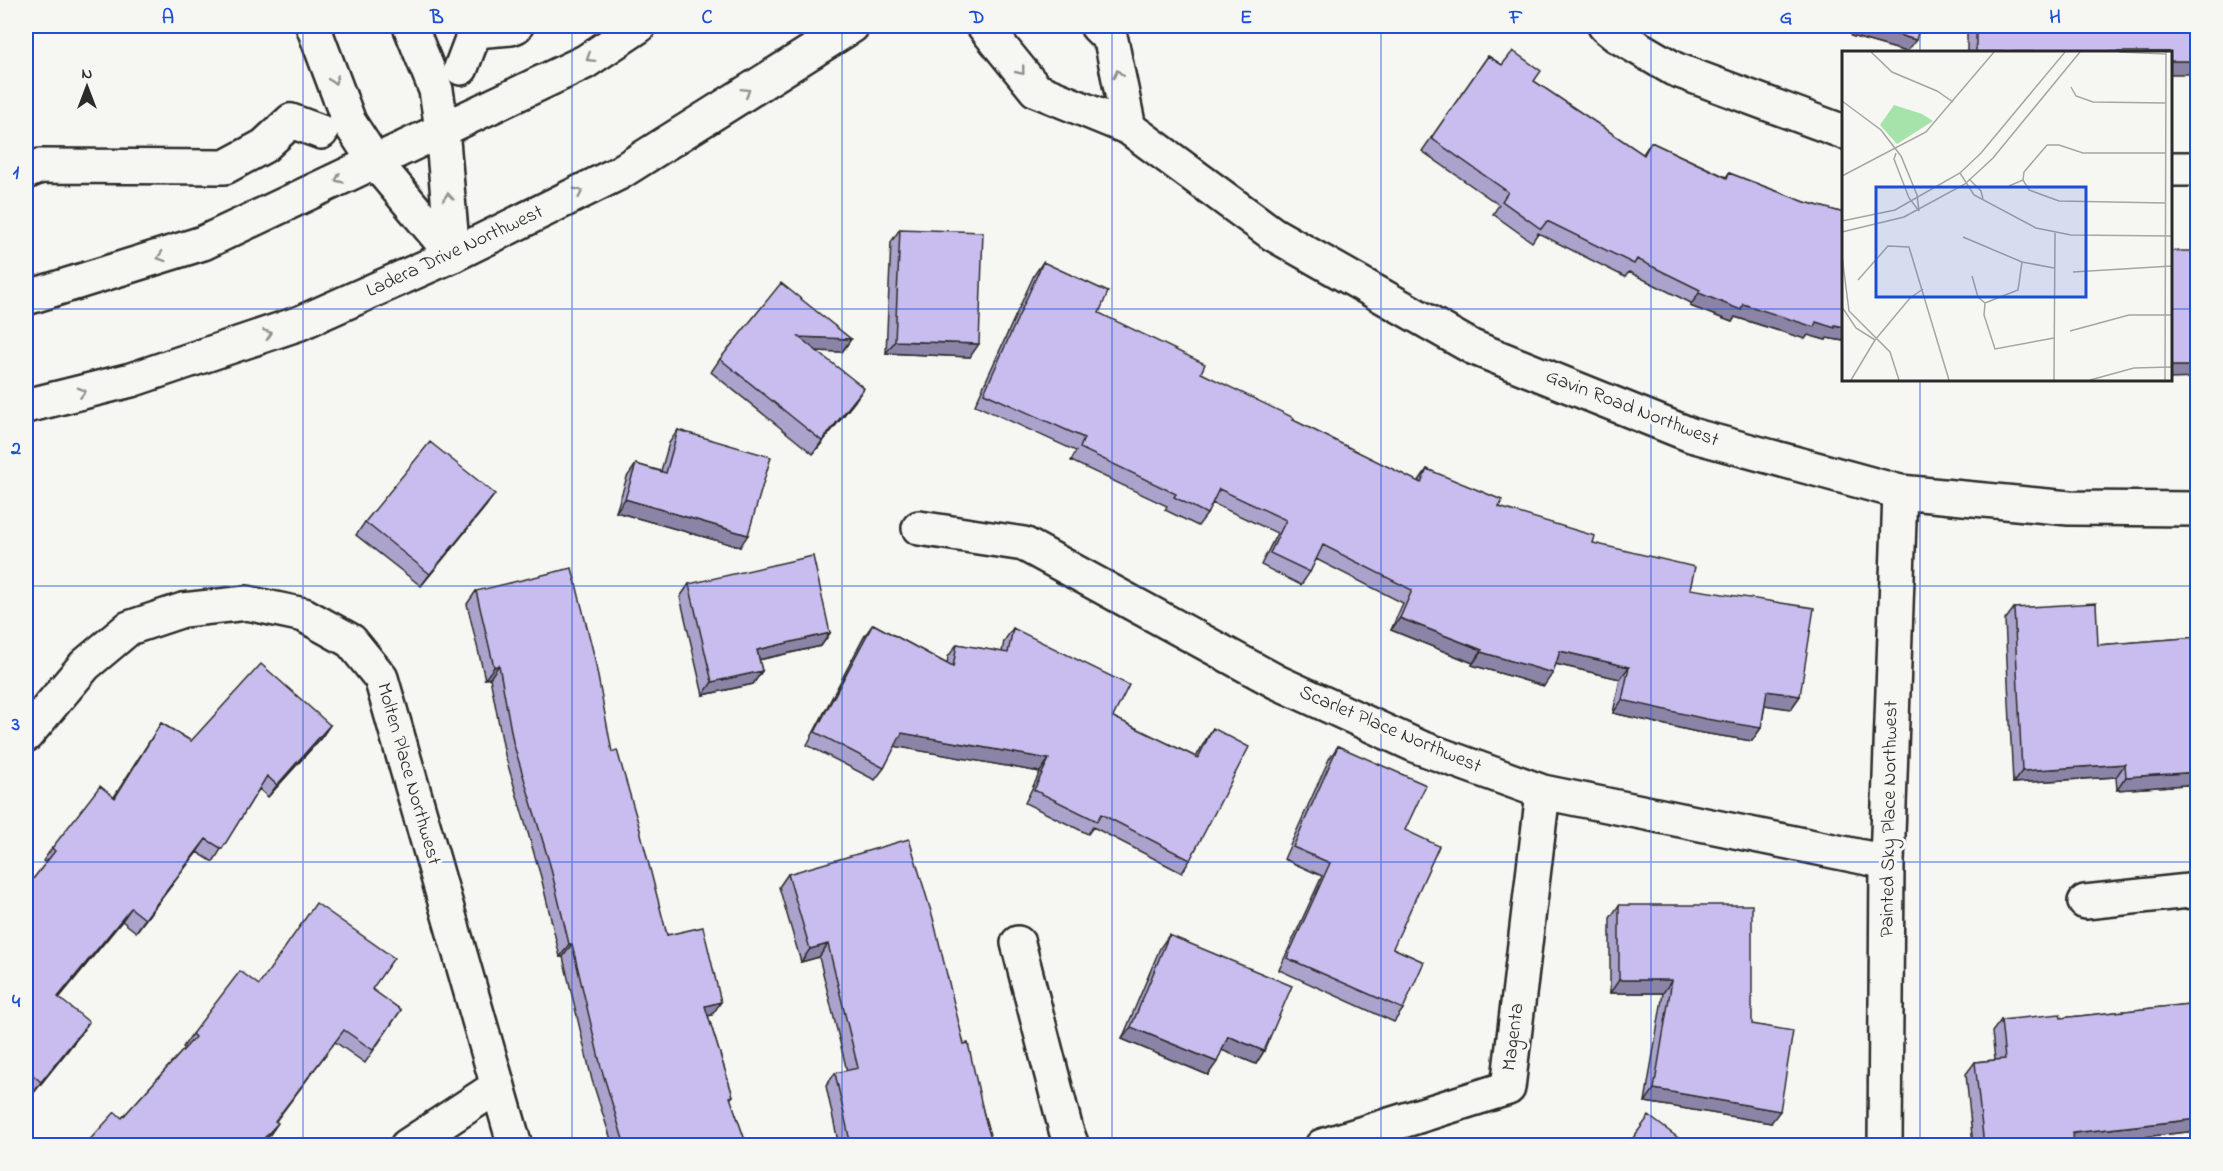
<svg xmlns="http://www.w3.org/2000/svg" width="2223" height="1171" viewBox="0 0 2223 1171" font-family="'Indie Flower',sans-serif">
<style>
.lines{fill:none;stroke-linecap:round;stroke-linejoin:round}
.pedestrian-casing{stroke:#2b2b2b;stroke-width:38}
.minor-casing{stroke:#2b2b2b;stroke-width:38}
.tertiary-casing{stroke:#2b2b2b;stroke-width:38}
.secondary-casing{stroke:#2b2b2b;stroke-width:38}
.pedestrian{stroke:#f6f6f2;stroke-width:33}
.minor{stroke:#f6f6f2;stroke-width:33}
.tertiary{stroke:#f6f6f2;stroke-width:33}
.secondary{stroke:#f6f6f2;stroke-width:33}
.wall{fill:#aca3cd;stroke:#2b2b2b;stroke-width:1.5}
.shaded-wall{fill:#8c84a7;stroke:#2b2b2b;stroke-width:1.5}
.building{fill:#c8bdee;stroke:#2b2b2b;stroke-width:1.5}
.oneway{stroke:#90908e}
.grid{fill:none;stroke:#1d4ed8;stroke-width:1.5;stroke-opacity:0.55}
.labels{text-anchor:middle;dominant-baseline:central;stroke-width:6;stroke-linejoin:round;paint-order:stroke}
.street-label{font-size:20px;fill:#2b2b2b;stroke:#f6f6f2}
.inset-road{fill:none;stroke:#a5a5a2;stroke-width:1.5}
.view{fill:#1d4ed8;fill-opacity:0.15;stroke:#1d4ed8;stroke-width:3}
.inset-edge{fill:none;stroke:#2b2b2b;stroke-width:3}
.neatline{fill:none;stroke:#1d4ed8;stroke-width:2}
.grid-label{font-size:20px;text-anchor:middle;font-weight:bold;fill:#1d4ed8}
</style>
<rect width="100%" height="100%" fill="#f6f6f2"/>
<filter id="ink" filterUnits="userSpaceOnUse"><feTurbulence type="fractalNoise" baseFrequency=".0167" numOctaves="2"/><feDisplacementMap in="SourceGraphic" scale="12" xChannelSelector="R" yChannelSelector="G"/><feConvolveMatrix kernelMatrix="1 2 1 2 8 2 1 2 1" color-interpolation-filters="sRGB"/></filter>
<g filter="url(#ink)">
<g class="lines">
<g class="pedestrian-casing">
<path id="pedestrian" d="M461,68l14,-37 36,-3 5,-2
M26,172l14,-6 185,1 39,-21 27,-25 30,11"/>
</g>
<g class="minor-casing">
<path id="minor" d="M313,26l36,96 26,40 78,93
M410,26l26,64 6,39 11,126
M1605,26l11,9 58,34 170,63
M2170,169h28
M919,528l105,16 253,138 142,65 124,45 344,70
M26,735l59,-70 44,-37 54,-18 64,-7 57,12 47,26 30,37 134,468
M2085,902l113,-12
M1018,943l48,187 6,16
M407,1146l91,-60
M1322,1146l186,-58 35,-296
M1885,1146l2,-284 13,-370"/>
</g>
<g class="tertiary-casing">
<path id="tertiary" d="M984,26l52,64 93,38 144,106 199,113 219,88 209,57 169,16 129,1
M1097,26l14,14 18,88"/>
</g>
<g class="secondary-casing">
<path id="secondary" d="M26,298l177,-55 382,-181 54,-36
M26,406l105,-26 169,-57 153,-68 166,-82 233,-147"/>
</g>
<use href="#pedestrian" class="pedestrian"/>
<use href="#minor" class="minor"/>
<use href="#tertiary" class="tertiary"/>
<use href="#secondary" class="secondary"/>
</g>
<path class="wall" d="M1854,26h66l-13,26 -56,-16z
M1967,26h231l-28,26h-203z
M1488,56l14,9 32,16 109,73 8,-12 75,35 3,-4 76,29 39,11v128l-17,-3 -1,2 -18,-5 -3,4 -70,-22 -3,5 -42,-16 1,-3 -62,-31 -4,5 -87,-44 -6,9 -39,-28 6,-9 -77,-54z
M900,229l70,128 -84,-4 5,-111z
M1043,262l56,51 102,60 92,47 125,62 9,-13 72,38 94,36 97,46 110,107 -9,13 -26,-4 -4,23 -9,13 -55,-9 -84,-19 7,-34 -65,-15 -11,22 -72,-21 1,-2 -82,-33 12,-27 -87,-44 -6,13 -9,13 -40,-20 16,-32 -65,-30 -5,11 -9,12 -33,-16 2,-4 -96,-45 5,-10 -101,-46 59,-130z
M851,339l-9,13 -26,-1 39,50 -42,53 -102,-82 9,-13z
M678,430l62,117 -124,-35 11,-35 9,-13 25,7 8,-28z
M486,506l-65,80 -65,-51 9,-13z
M689,584l141,49 -9,13 -62,14 3,11 -9,13 -50,11 -23,-98z
M476,591l136,161 55,183 45,80 -4,1 25,80 -3,3 17,47h-134l-21,-66 -29,-123h-3l-19,-80 -36,-122 -15,-77 -5,1 -18,-75z
M2014,608l84,37 100,-8v147l-81,6 -1,-13 -103,6 -8,-163z
M873,624l74,40 1,-7 9,-13 45,8 2,-11 9,-13 100,89 83,40 9,-16 8,-13 -23,132 -8,13 -89,-46 -5,7 -63,-31 15,-31 -145,-26 -11,22 -9,12 -68,-35 57,-108z
M161,723l30,18 139,-16 -9,13 -53,59 -9,-8 -46,73 -16,-10 -61,80 -14,-11 -63,77 21,37 -48,60 -6,-6v-201l20,-25 -3,-2 9,-13 62,-51z
M1338,746l67,84 -12,118 10,61 -9,13 -115,-52 43,-94 -38,-17 45,-100z
M788,874l176,170 29,102h-154l-13,-60 9,-13 12,-2 -28,-114 -18,5 -22,-75z
M1619,905l152,218 -126,-21 18,-109h-53v-75z
M1169,935l95,116 -8,13 -34,-14 -14,25 -86,-36 38,-91z
M259,985l113,5 29,20 -36,53 -30,-21 -59,79 -7,15 -9,10h-176l38,-28 63,-70 -2,-1 9,-13z
M2198,1003v126l-2,2 -122,13v2h-101l-7,-72 9,-12 20,-2 -3,-28 9,-12 60,-2z"/>
<path class="shaded-wall" d="M1858,26h9l49,14 -9,12 -56,-16z
M2170,61h28v13h-28z
M1699,293l117,29 28,5v14l-17,-3 -1,2 -18,-5 -3,4 -70,-22 -3,5 -42,-16z
M799,337l52,2 -9,13 -52,-2z
M895,341l84,3 -9,13 -84,-4z
M2170,366h28v12l-28,1z
M1996,380h19l-1,1z
M864,388l-9,13 -42,53 9,-13z
M495,494l-9,12 -65,80 9,-12z
M625,499l123,36 -8,12 -124,-35z
M1400,618l82,32 -9,13 -82,-33z
M830,633l-9,13 -73,16 9,-12z
M1560,651l69,16 -9,12 -69,-16z
M1481,652l72,21 -9,13 -72,-21z
M499,665l-9,13 -5,1 9,-12z
M762,671l-9,13 -50,11 9,-13z
M1767,691l33,5 -9,13 -33,-5z
M1622,700l139,28 -9,13 -55,-9 -84,-19z
M330,725l-9,13 -53,59 9,-12z
M902,733l147,26 -9,13 -147,-26z
M2125,764l-9,13 -103,6 9,-12z
M2198,772v12l-81,6 9,-13z
M206,839l-9,13 -61,80 9,-13z
M131,908l-9,13 -73,89 9,-13z
M569,944h3l-9,13h-3z
M828,944l-9,13 -18,5 9,-13z
M1619,980h53l-9,13h-53z
M721,1002l-9,13 -16,3 9,-12z
M89,1022l-9,13 -48,60 9,-13z
M1131,1027l86,35 -9,13 -86,-36z
M1228,1036l36,15 -8,13 -37,-15z
M1654,1089l126,22 -9,12 -126,-21z
M2198,1119v10l-2,2 -132,15 9,-13z
M278,1123l-9,13 -9,10h-3z"/>
<path class="building" d="M1867,26h53l-4,14z
M1976,26h222v35h-28v-9h-194z
M1513,51l28,20 -7,10 110,74 7,-13 76,36 2,-5 76,29 39,11v114l-9,-2v3l-19,-6 -2,5 -71,-23 -2,6 -42,-17 1,-3 -63,-31 -3,5 -87,-43 -6,8 -39,-28 6,-9 -77,-54 57,-82 14,9z
M900,229l83,3 -4,112 -84,-3z
M2170,251h28v115h-28z
M1043,262l65,30 -9,21 106,51 -4,9 93,45 -1,2 128,63 6,-14 75,31 -3,7 96,29 -2,7 102,24 -5,22 124,19 -14,88 -33,-5 -6,37 -55,-9 -84,-19 7,-33 -69,-16 -7,22 -72,-21 1,-2 -82,-32 12,-28 -89,-45 -13,27 -40,-19 16,-33 -67,-31 -12,25 -33,-17 2,-3 -96,-46 4,-10 -100,-45z
M781,283l70,56 -52,-2 65,51 -42,53 -102,-82z
M678,430l93,27 -23,78 -123,-36 11,-35 30,9z
M430,442l65,52 -65,80 -65,-52z
M813,556l17,77 -73,17 5,21 -50,11 -23,-98z
M572,568l22,87 18,97 5,-2 22,76 28,109 36,-8 18,75 -16,4 28,90 -3,1 17,49h-122l-24,-79 -29,-123h-3l-19,-79 -37,-123 -14,-77 -5,2 -18,-76z
M2096,603l2,42 100,-8v135l-72,5 -1,-13 -103,7 -8,-163z
M873,624l80,43 4,-23 51,9 5,-25 116,57 -16,32 85,41 15,-30 36,19 -59,113 -89,-46 -4,7 -63,-31 15,-31 -147,-26 -18,35 -69,-36z
M261,664l69,61 -53,60 -10,-9 -45,73 -16,-10 -61,80 -14,-11 -73,89 31,25 -48,60 -15,-13v-181l29,-37 -3,-3 48,-62 15,12 46,-75 30,18z
M1338,746l88,39 -21,45 34,16 -46,102 31,14 -21,47 -116,-51 43,-95 -37,-16z
M909,839l24,79 31,126 4,-1 16,72 9,31h-130v-2l-12,2 -16,-73 23,-5 -30,-124 -18,5 -22,-75z
M316,903l78,55 -22,31 29,21 -28,40 -29,-20 -69,91 3,2 -21,23h-173l31,-34 7,6 73,-81 -3,-3 48,-63 19,14z
M1619,905h133v119l41,7 -13,80 -126,-22 18,-109h-53z
M1169,935l123,51 -28,65 -36,-15 -11,26 -86,-35z
M2198,1003v116l-125,14 1,13h-90l-9,-84 30,-3 -4,-39 59,-6 1,4z
M1649,1116l40,30h-62z"/>
<defs><path id="oneway-chevron" d="M-2-3.5L2.5 0L-2 3.5" fill="none" stroke-width="1.6" stroke-linecap="round" stroke-linejoin="round" transform="scale(1.5)"/></defs>
<g class="oneway">
<use href="#oneway-chevron" transform="translate(590 58) rotate(148)"/>
<use href="#oneway-chevron" transform="translate(1021 71) rotate(51)"/>
<use href="#oneway-chevron" transform="translate(1118 74) rotate(-102)"/>
<use href="#oneway-chevron" transform="translate(334 80) rotate(70)"/>
<use href="#oneway-chevron" transform="translate(746 92) rotate(-32)"/>
<use href="#oneway-chevron" transform="translate(339 179) rotate(155)"/>
<use href="#oneway-chevron" transform="translate(579 192) rotate(-26)"/>
<use href="#oneway-chevron" transform="translate(448 197) rotate(-95)"/>
<use href="#oneway-chevron" transform="translate(161 257) rotate(162)"/>
<use href="#oneway-chevron" transform="translate(268 334) rotate(-19)"/>
<use href="#oneway-chevron" transform="translate(82 392) rotate(-14)"/>
</g>
</g>
<path class="grid" d="M303,26v1120M572,26v1120M842,26v1120M1112,26v1120M1381,26v1120M1651,26v1120M1920,26v26M26,309h1818M2170,309h28M1920,380v766M26,586h2172M26,862h2172"/>
<g class="labels">
<g class="street-label">
<text transform="translate(455 252) rotate(-25)">Ladera Drive Northwest</text>
<text transform="translate(1632 409) rotate(21)">Gavin Road Northwest</text>
<text transform="translate(1390 730) rotate(23)">Scarlet Place Northwest</text>
<text transform="translate(408 774) rotate(74)">Molten Place Northwest</text>
<text transform="translate(1890 819) rotate(-89)">Painted Sky Place Northwest</text>
<text transform="translate(1514 1037) rotate(-83)">Magenta</text>
</g>
</g>
<g transform="translate(1842 51)">
<rect width="330" height="330" fill="#f6f6f2"/>
<path d="M52,54l28,9 11,7 -36,23 -17,-19z" fill="#a6e3aa"/>
<path class="inset-road" d="M29,1l21,20 45,19 16,11M277,1l47,2M229,36l5,9 17,6 72,1M0,50l39,29 20,26 16,39 2,16M205,94h12l24,8h82M54,102l-2,6 15,39 10,13M118,122l14,22 62,33 35,7 101,1M0,125l84,-44 68,-80M127,128l12,12 2,8M181,129l6,10 30,11 106,2M167,135l14,-6 1,-8 23,-27M0,170l53,-11 65,-37 21,-20 84,-101M0,181l62,-15 61,-33 28,-26 87,-106M121,186l59,25 32,6M0,205l7,55 41,41 9,28M231,221l99,-6M130,225l6,21 7,6 -1,12 11,34 59,-11M16,229l30,-34 21,1 40,133M143,252l33,-13 4,-28M0,256l14,21 19,12M228,280l59,-16h43M9,329l24,-40 35,-42 13,-9M212,329l1,-147M248,329l44,-12 38,-1M323,329l1,-328"/>
<path class="view" d="M34,136h210v110h-210z"/>
<rect width="330" height="330" class="inset-edge"/>
</g>
<rect width="2223" height="1171" fill="none" stroke="#f6f6f2" stroke-width="66"/>
<g transform="translate(87 87)" stroke="#f6f6f2" stroke-width="4.5" paint-order="stroke">
<path d="M0-4.5L10 22L0 15L-10 22Z" fill="#2b2b2b"/>
<text y="-9" font-size="16" font-weight="bold" text-anchor="middle" fill="#2b2b2b">N</text>
</g>
<rect x="33" y="33" width="2157" height="1105" class="neatline"/>
<g class="grid-label">
<text x="168" y="23">A</text>
<text x="437" y="23">B</text>
<text x="707" y="23">C</text>
<text x="977" y="23">D</text>
<text x="1246" y="23">E</text>
<text x="1516" y="23">F</text>
<text x="1786" y="23">G</text>
<text x="2055" y="23">H</text>
<text x="16" y="178">1</text>
<text x="16" y="454">2</text>
<text x="16" y="730">3</text>
<text x="16" y="1007">4</text>
</g>
</svg>
